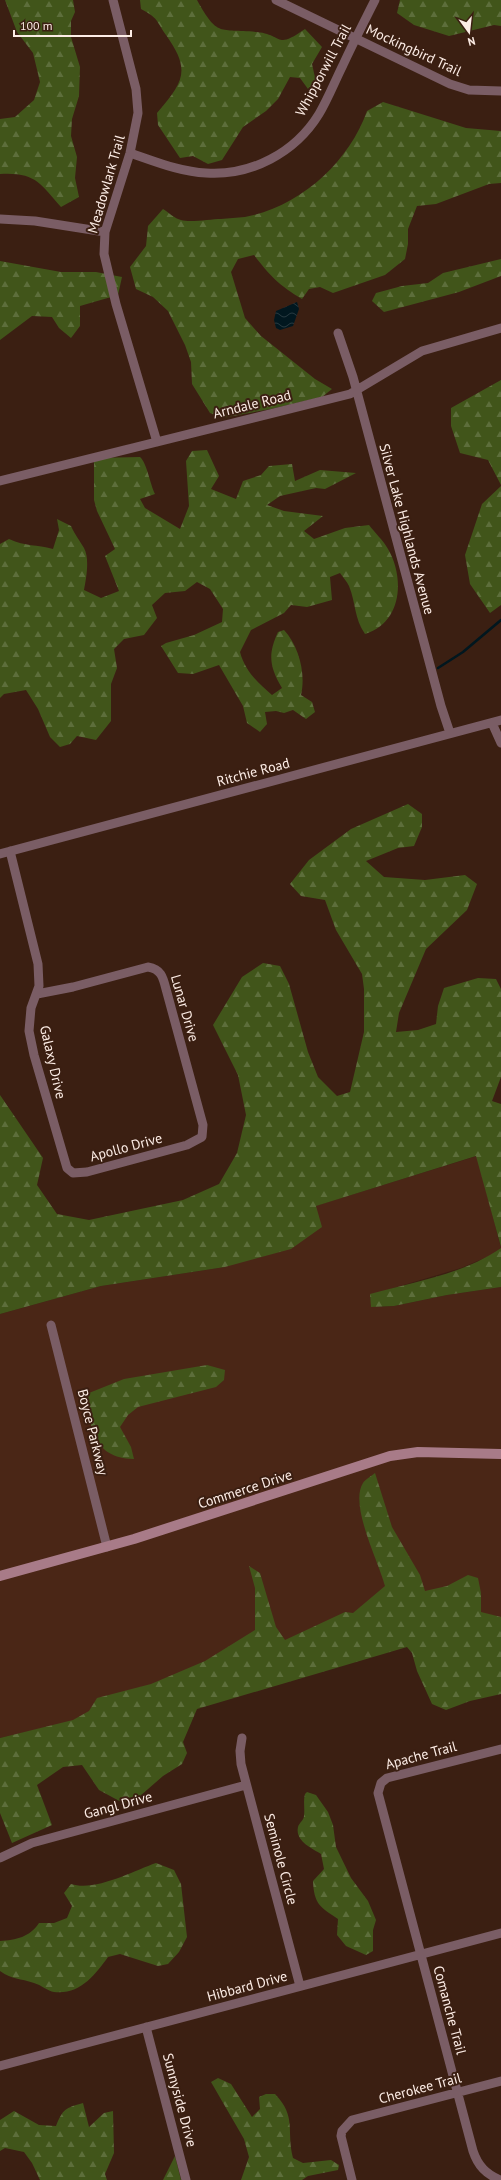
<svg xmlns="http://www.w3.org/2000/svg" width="501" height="2180" viewBox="0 0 501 2180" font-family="'PT Sans',sans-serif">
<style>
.built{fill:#4a2616}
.forest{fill:url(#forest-firs)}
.water{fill:url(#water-waves)}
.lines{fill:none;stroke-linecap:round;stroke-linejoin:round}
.stream{stroke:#01171f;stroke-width:2.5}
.street{stroke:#7a5d65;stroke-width:9}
.secondary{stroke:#a87b88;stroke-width:10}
.labels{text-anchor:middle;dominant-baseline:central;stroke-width:4;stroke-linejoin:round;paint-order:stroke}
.street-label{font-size:14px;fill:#fdede6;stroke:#3b1f12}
</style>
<defs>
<pattern id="forest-firs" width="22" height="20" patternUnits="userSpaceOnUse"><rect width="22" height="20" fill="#41551a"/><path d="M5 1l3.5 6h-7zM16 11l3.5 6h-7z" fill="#5d6e3b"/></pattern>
<pattern id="water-waves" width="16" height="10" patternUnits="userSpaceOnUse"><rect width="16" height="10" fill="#01171f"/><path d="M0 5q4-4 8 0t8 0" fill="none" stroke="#273940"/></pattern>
</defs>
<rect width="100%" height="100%" fill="#3b1f12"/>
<path class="built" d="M477,1156l24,92 -9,7 -31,13 -91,27 2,12 22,-1 53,-11 54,-8v335l-501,116v-424l101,-28 124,-19 90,-61z"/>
<path class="forest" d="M5,0h68l2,12 -4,9v16l9,30 -1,29 -7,23 -1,17 6,21 -2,21 4,19 -18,10c-21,-24 -26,-35 -61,-33v-55l15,-2 19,-17 6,-18 -7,-29 -16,-21z
M140,0h57c21,38 22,28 60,32 27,3 18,18 48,-3l17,18 -10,17 4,18 -8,7 -8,-11 -10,-1 -12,22 -12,12 -23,16 -21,33 -14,4 -15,-8 -13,2 -22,-33 -1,-12c27,-31 34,-43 9,-78 -11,-16 -7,-16 -25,-26z
M400,0h101v26l-7,-1 -45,11 -35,-11 -17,-12z
M383,102l83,26 35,3v52l-12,1 -53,20 -19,2 -9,23v15l-3,15 -20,16 -52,18 -13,-6 -11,2 -7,10c-22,-13 -33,-24 -48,-44l-16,4 -7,13 14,46 16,18 54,43 17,10 -10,8 -51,12 -49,9 -12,-5 -18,-29 -1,-22 -6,-17 -17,-34 -15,-14 -17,-8 -6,-22 16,-21 2,-20 15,-17c5,3 12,10 18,11 9,3 30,-1 40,-1 8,-1 16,-1 24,-2 55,-10 104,-55 122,-106z
M501,259v17l-42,16 -75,20 -12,-11 4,-8 26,-7 26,-3 15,-10z
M0,261l61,11h35l26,5 -4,18 -38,11v20l-9,12 -12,-10 -7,-11 -20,-1 -32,24z
M501,380v105l-13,-25 -28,-7 -9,-27v-18z
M207,450l12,26 -8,13 25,10 7,-18 18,-6 8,-9 23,-2 3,17 25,-11 36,3 -31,16 -9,-1 -36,8 -13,9 17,6 39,5 -19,15 10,8 31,-11 24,-3c6,8 14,15 19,24 17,29 14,74 -23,85 -11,-16 -9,-31 -16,-48 -2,-4 -6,-9 -9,-13l-10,4 2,23 -25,7 -16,-2 -7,8 -33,17 -11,22c5,19 18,31 32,43l10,-7c-13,-22 -14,-34 -4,-56l6,-2c15,16 22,44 17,65l11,7 3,10 -9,7 -13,-9 -9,3 -8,-2 -11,1 2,12 -7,8 -13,-9 -4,-17 -24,-41 -26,9 -15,-1 -17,-27 5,-3 28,-8 28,-13 1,-13 -13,-20 -13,-7 -12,9 -20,2 -13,12 5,13 -13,17 -20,4 -10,10 3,19 -6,16v37l-15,19 -19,-4 -7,8 -10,3 -10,-10 -12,-28 -12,-19 -22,4 -4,4v-154l9,-5c17,8 27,5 44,10l6,-19 -2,-11 14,7c4,9 9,15 13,22 6,11 2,31 0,42l17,8 18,-7 -14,-35 10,-7 -18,-38 -3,-11v-42l46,-1c7,6 10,27 15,37l-15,5 5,9 35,21 9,-23 -3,-45 6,-10z
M501,486v119l-11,8 -20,-29 -5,-29 17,-51z
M408,804l14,10v13l-8,19 -16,2 -32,13 18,16 41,3 40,-5 12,9 -10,26 -41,39 -27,64 -3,19 22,-2 18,-6 2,-18 6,-18 34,-10 18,1 5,10v88l-9,24 9,3v143l-25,-91 -160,50 6,21 -31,22 -66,18 -124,19 -101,28v-219l43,63 -6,27 20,29 32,6 94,-20 36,-16 18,-31 9,-38 -8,-40 -25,-50 29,-48 21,-14 17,3 9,18 19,68 10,25 19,19 13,-4 14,-60v-43l-2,-15 -26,-44 -11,-30 -24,-4 -11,-12 19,-24 42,-31z
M501,1248v39l-54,8 -53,11 -23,1 -1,-13c43,-12 94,-20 131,-46z
M207,1365l18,5 -1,10 -8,7 -78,20 -10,8 -8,12 11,20 3,12c-42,-1 -42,-32 -50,-64l40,-16z
M375,1473l17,54 28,48 5,16 22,-5 21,-11 10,3 3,15v19l20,5v77l-31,7 -24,9 -14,-6 -15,-33 -5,-18 -5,-6 -210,62 -14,33 4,11 -5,11 -19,12 -23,20 -17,7 -24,-13 -17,-25 -19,2 -26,18 15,40 -40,18 -12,-30v-75l73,-18 16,-9 8,-13 54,-14 54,-23 50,-31v-42l-6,-22 11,7 16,54 9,13 60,-28 8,1 32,-27c-6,-24 -36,-81 -22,-103 2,-3 8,-7 12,-10z
M307,1792l9,3 12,17 5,13 3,22 15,31 17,23 8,19 -3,10v21l-7,4 -20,-9 -9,-11 1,-16c-18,-12 -24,-15 -25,-38l11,-12 -3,-15c-10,-6 -26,-13 -23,-27 1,-4 6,-7 6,-11 1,-8 -1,-15 1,-22z
M156,1863l18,7 7,14 6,53 -8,15 -11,12 -10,2 -38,-12 -12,3c-13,18 -28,38 -54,35 -6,-1 -13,-7 -20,-9 -14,-5 -21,-3 -34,-12v-30c16,-1 30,-4 39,-18h15l13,-5 5,-12 -8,-13 7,-9c24,8 62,-13 85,-21z
M218,2078l13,6 21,33 8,-8 -1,-12 7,-3h9c22,23 11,36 18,64l10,5 28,-3 8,5 -1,5 -30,6 -6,4h-61l8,-23 -5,-18 -33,-57z
M83,2103l6,24 15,-14 9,-2 1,42 -9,21 2,6h-67l-8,-17 -8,-11 -19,-4 -5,3v-31l14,-9 25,14 17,1c7,-17 9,-18 27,-23z
M175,2156l6,24h-18z"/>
<path class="water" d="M297,302l2,7 -6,17 -13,4 -4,-2 -2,-8 2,-9z"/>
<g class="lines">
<path class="stream" d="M438,668l25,-16 38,-32"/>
<path class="street" d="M113,0l23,89 2,24 -8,40 -25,79 -1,22 12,50 41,138
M276,0l174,84 19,6 32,1
M130,153c24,8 50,19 76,20 45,3 89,-20 113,-59 9,-15 16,-33 24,-49 10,-22 21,-43 32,-65
M0,219l35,2 70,11
M338,333l15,44 88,329 9,27
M0,481l350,-87 72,-43 79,-23
M492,723l9,20
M10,851l28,113 1,22 -8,22 -2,23 5,24 33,113 6,5 14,-1 100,-27 15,-8 1,-12 -37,-136c-3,-12 -5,-20 -18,-22l-75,20 -36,7
M0,854l501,-134
M51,1325l56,222
M242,1738l-2,13 1,13 59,222
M0,1858l32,-15 33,-9 181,-49
M146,2027l40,153
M0,2066l501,-133
M352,2180l-11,-44 1,-5 10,-11 149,-39
M500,2180c-14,-6 -22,-14 -27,-29l-95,-358 3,-10 6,-5 114,-29"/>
<path class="secondary" d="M0,1576l134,-37 256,-83 28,-4 83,2"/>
</g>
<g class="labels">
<g class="street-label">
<text transform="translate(414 50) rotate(25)">Mockingbird Trail</text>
<text transform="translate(323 70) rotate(-62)">Whipporwill Trail</text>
<text transform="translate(106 184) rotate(-74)">Meadowlark Trail</text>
<text transform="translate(252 404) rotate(-14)">Arndale Road</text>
<text transform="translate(407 529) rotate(75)">Silver Lake Highlands Avenue</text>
<text transform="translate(253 772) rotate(-15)">Ritchie Road</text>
<text transform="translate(185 1008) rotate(74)">Lunar Drive</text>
<text transform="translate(53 1062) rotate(77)">Galaxy Drive</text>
<text transform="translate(126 1147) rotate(-15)">Apollo Drive</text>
<text transform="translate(93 1432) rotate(76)">Boyce Parkway</text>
<text transform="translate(245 1489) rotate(-18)">Commerce Drive</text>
<text transform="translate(421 1755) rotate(-15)">Apache Trail</text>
<text transform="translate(118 1805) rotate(-15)">Gangl Drive</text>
<text transform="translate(281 1859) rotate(75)">Seminole Circle</text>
<text transform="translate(247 1986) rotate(-15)">Hibbard Drive</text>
<text transform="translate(450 2010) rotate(75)">Comanche Trail</text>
<text transform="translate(420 2088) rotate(-15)">Cherokee Trail</text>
<text transform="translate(180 2100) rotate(75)">Sunnyside Drive</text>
</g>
</g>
<g transform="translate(469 32) rotate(165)" stroke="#3b1f12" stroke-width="3" paint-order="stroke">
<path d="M0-3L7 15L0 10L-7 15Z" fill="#fdede6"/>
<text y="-6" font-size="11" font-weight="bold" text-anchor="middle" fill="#fdede6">N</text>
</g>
<path d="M14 30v6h117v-6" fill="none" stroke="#fdede6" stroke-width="2"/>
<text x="20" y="30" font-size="12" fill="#fdede6" stroke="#3b1f12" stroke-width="3" paint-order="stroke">100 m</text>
</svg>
